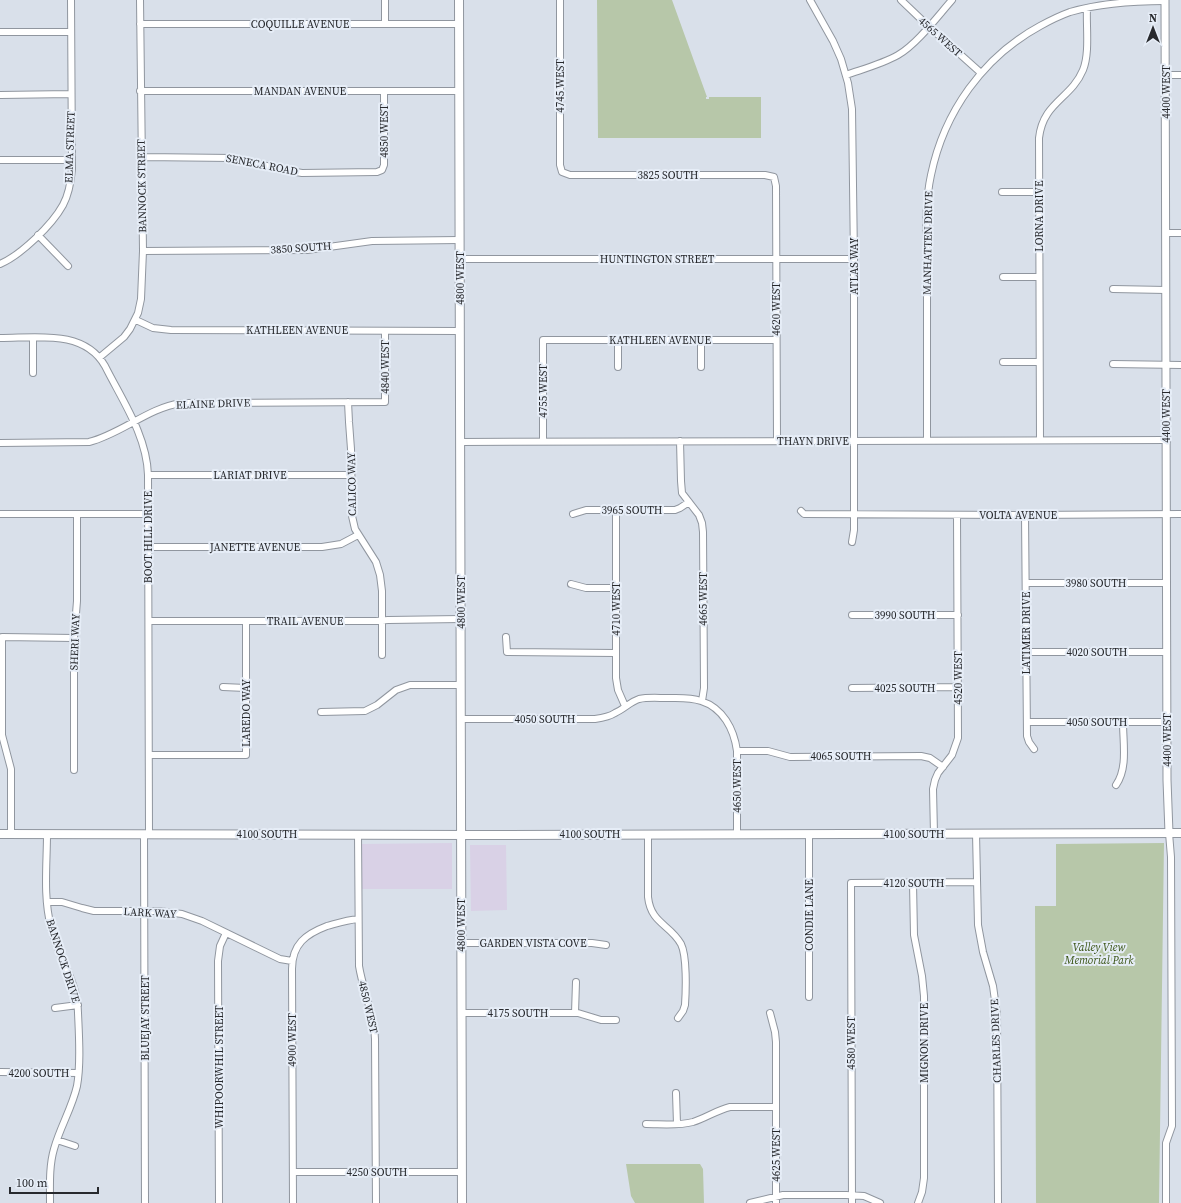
<svg xmlns="http://www.w3.org/2000/svg" width="1181" height="1203" viewBox="0 0 1181 1203" font-family="'Source Serif 4',serif">
<style>
.commercial{fill:#d9d1e6}
.green{fill:#b7c7a9}
.lines{fill:none;stroke-linecap:round;stroke-linejoin:round}
.minor-casing{stroke:#90969f;stroke-width:8}
.tertiary-casing{stroke:#90969f;stroke-width:9}
.secondary-casing{stroke:#90969f;stroke-width:10}
.minor{stroke:#fff;stroke-width:6}
.tertiary{stroke:#fff;stroke-width:7}
.secondary{stroke:#fff;stroke-width:8}
.labels{text-anchor:middle;dominant-baseline:central;stroke-width:4;stroke-linejoin:round;paint-order:stroke}
.street-label{font-size:11px;fill:#27292d;stroke:#e6edf7}
.park-label{font-size:11px;font-style:italic;fill:#365110;stroke:#e6edf7}
</style>
<rect width="100%" height="100%" fill="#d9e0ea"/>
<path class="commercial" d="M452,843v46h-90l-1,-45z
M470,845h36l1,65 -36,1z"/>
<path class="green" d="M597,0h75l35,97h-1v2h3v-2h52v41h-163z
M1164,843l-5,360h-123l-1,-297h21v-62z
M700,1164l3,5 1,34h-69l-4,-7 -5,-32z"/>
<g class="lines">
<g class="minor-casing">
<path id="minor" d="M385,0v24
M560,0v165l2,7 8,3h195l9,2 2,9 1,255
M810,0l23,41 8,18 7,24 4,26 2,150v271l-2,12
M901,0l23,22 57,51
M140,24h319
M0,32h71
M846,75c17,-6 36,-11 52,-20 19,-11 39,-38 54,-55
M1166,75h15
M140,91h319
M0,95l71,-1
M142,157l90,1 20,4 26,7 24,4 75,-1 5,-2 2,-5v-74
M0,160h72
M1002,192h37
M1166,233h15
M38,235l30,31
M143,251l164,-1 65,-9 88,-1
M460,259h394
M0,264c21,-9 52,-39 63,-59 6,-11 8,-24 9,-36l-1,-169
M1003,277h36
M1113,289l53,1
M136,320l17,8 18,2 289,1
M0,338c36,0 84,-9 105,28 17,34 42,70 43,109l1,359
M33,338v35
M618,340v27
M701,340v27
M100,357l24,-20 6,-8 8,-16 3,-14 2,-48 -3,-251
M1003,362h36
M1113,364l68,1
M348,402l1,20 2,27 1,67 3,13 21,33 4,13 2,16v64
M927,440c0,-55 0,-110 0,-166 0,-33 -3,-67 4,-99 13,-63 52,-118 109,-149 9,-5 19,-10 30,-14 31,-9 63,-11 95,-11
M1040,440l-1,-302c4,-36 32,-39 44,-68 7,-17 3,-44 4,-62
M543,441v-101h233
M680,441l1,40 1,12 17,22 3,8 1,9 1,156 -2,13
M460,442l707,-2
M0,443l89,-1c32,-8 59,-34 92,-39l204,-1v-71
M148,475h203
M616,510v168l2,12 7,16
M801,511l3,3 221,1 156,-1
M0,514h148
M573,514l13,-4h89l5,-2 9,-6
M1025,515l2,221 2,6 5,7
M148,547h174l19,-3 17,-9
M1026,583h141
M571,584l15,4h30
M852,615h106
M149,621h227l12,-1 73,-1
M506,637l1,15 109,1
M1026,652h141
M223,687l23,1
M852,688l106,-1
M321,712l44,-1 12,-6 19,-15 14,-5h51
M461,719h134c7,-1 14,-2 20,-6 9,-4 15,-11 24,-14 9,-2 19,-1 28,-1 11,0 23,-1 34,3 22,7 33,28 36,50v83
M1027,722h140
M737,751h31l22,6 131,-1 9,2 13,9
M149,755h97v-134
M74,770v-132l3,-37v-87
M1116,785c12,-17 7,-42 7,-63
M976,833l2,92 5,27 10,34 4,29 1,188
M11,834v-65l-9,-34v-98l72,1
M47,834c0,30 -4,63 4,93 7,30 27,55 27,86 1,23 3,51 -1,73 -5,22 -17,41 -23,63 -5,17 -4,36 -4,54
M144,834l1,369
M358,834l1,132c4,25 15,47 16,73l1,164
M648,834v63c3,27 22,27 33,47 6,12 5,46 4,61l-2,6 -5,7
M934,834l-1,-45 2,-9 3,-7 14,-18 6,-17 -1,-223
M913,883l1,52 8,41 2,20v182l-2,14 -4,11
M47,902h15l20,6 12,3h64l24,3 20,7 78,38 12,2
M461,943h131l14,2
M809,997v-163
M55,1008l23,-3
M461,1013h117l23,7h15
M575,1013l1,-31
M770,1013l5,19 1,10v161
M0,1072l78,1
M676,1093l1,31
M646,1124c15,0 32,2 47,-2 13,-4 24,-12 37,-15h46
M57,1140l18,6
M293,1172h169
M219,1203l-1,-242 2,-15 6,-13
M293,1203l-1,-234c0,-25 14,-35 35,-43 11,-3 20,-6 31,-7
M750,1203l33,-8h63l18,1 16,7
M852,1203l-1,-320 126,-1
M1166,1203v-60l6,-17 -1,-269 -2,-24"/>
</g>
<g class="tertiary-casing">
<path id="tertiary" d="M1165,0l2,780 2,53"/>
</g>
<g class="secondary-casing">
<path id="secondary" d="M459,0l3,1203
M0,834l473,1 708,-2"/>
</g>
<use href="#minor" class="minor"/>
<use href="#tertiary" class="tertiary"/>
<use href="#secondary" class="secondary"/>
</g>
<g class="labels">
<g class="street-label">
<text x="300" y="24">COQUILLE AVENUE</text>
<text transform="translate(940 37) rotate(42)">4565 WEST</text>
<text transform="translate(560 86) rotate(-90)">4745 WEST</text>
<text x="300" y="91">MANDAN AVENUE</text>
<text transform="translate(1166 92) rotate(-90)">4400 WEST</text>
<text transform="translate(384 131) rotate(-90)">4850 WEST</text>
<text transform="translate(70 147) rotate(-88)">ELMA STREET</text>
<text transform="translate(262 165) rotate(11)">SENECA ROAD</text>
<text x="668" y="175">3825 SOUTH</text>
<text transform="translate(142 186) rotate(-91)">BANNOCK STREET</text>
<text transform="translate(1039 216) rotate(-90)">LORNA DRIVE</text>
<text transform="translate(928 243) rotate(-89)">MANHATTEN DRIVE</text>
<text transform="translate(301 248) rotate(-4)">3850 SOUTH</text>
<text x="657" y="259">HUNTINGTON STREET</text>
<text transform="translate(854 266) rotate(-90)">ATLAS WAY</text>
<text transform="translate(460 278) rotate(-90)">4800 WEST</text>
<text transform="translate(776 309) rotate(-90)">4620 WEST</text>
<text x="297" y="330">KATHLEEN AVENUE</text>
<text x="660" y="340">KATHLEEN AVENUE</text>
<text transform="translate(385 367) rotate(-90)">4840 WEST</text>
<text transform="translate(543 391) rotate(-90)">4755 WEST</text>
<text transform="translate(213 404) rotate(-2)">ELAINE DRIVE</text>
<text transform="translate(1166 416) rotate(-90)">4400 WEST</text>
<text x="813" y="441">THAYN DRIVE</text>
<text x="250" y="475">LARIAT DRIVE</text>
<text transform="translate(352 484) rotate(-91)">CALICO WAY</text>
<text x="632" y="510">3965 SOUTH</text>
<text x="1018" y="515">VOLTA AVENUE</text>
<text transform="translate(148 537) rotate(-90)">BOOT HILL DRIVE</text>
<text x="255" y="547">JANETTE AVENUE</text>
<text x="1096" y="583">3980 SOUTH</text>
<text transform="translate(703 599) rotate(-90)">4665 WEST</text>
<text transform="translate(461 602) rotate(-90)">4800 WEST</text>
<text transform="translate(616 609) rotate(-90)">4710 WEST</text>
<text x="905" y="615">3990 SOUTH</text>
<text x="305" y="621">TRAIL AVENUE</text>
<text transform="translate(1026 633) rotate(-90)">LATIMER DRIVE</text>
<text transform="translate(75 642) rotate(-88)">SHERI WAY</text>
<text x="1097" y="652">4020 SOUTH</text>
<text transform="translate(958 678) rotate(-90)">4520 WEST</text>
<text x="905" y="688">4025 SOUTH</text>
<text transform="translate(246 713) rotate(-90)">LAREDO WAY</text>
<text x="545" y="719">4050 SOUTH</text>
<text x="1097" y="722">4050 SOUTH</text>
<text transform="translate(1167 740) rotate(-90)">4400 WEST</text>
<text x="841" y="756">4065 SOUTH</text>
<text transform="translate(737 786) rotate(-90)">4650 WEST</text>
<text x="267" y="834">4100 SOUTH</text>
<text x="590" y="834">4100 SOUTH</text>
<text x="914" y="834">4100 SOUTH</text>
<text x="914" y="883">4120 SOUTH</text>
<text transform="translate(150 913) rotate(3)">LARK WAY</text>
<text transform="translate(809 915) rotate(-90)">CONDIE LANE</text>
<text transform="translate(461 925) rotate(-90)">4800 WEST</text>
<text x="533" y="943">GARDEN VISTA COVE</text>
<text transform="translate(63 961) rotate(72)">BANNOCK DRIVE</text>
<text transform="translate(368 1007) rotate(77)">4850 WEST</text>
<text x="518" y="1013">4175 SOUTH</text>
<text transform="translate(145 1018) rotate(-90)">BLUEJAY STREET</text>
<text transform="translate(292 1040) rotate(-90)">4900 WEST</text>
<text transform="translate(996 1041) rotate(-92)">CHARLES DRIVE</text>
<text transform="translate(851 1043) rotate(-90)">4580 WEST</text>
<text transform="translate(924 1043) rotate(-90)">MIGNON DRIVE</text>
<text transform="translate(219 1067) rotate(-90)">WHIPOORWHIL STREET</text>
<text x="39" y="1073">4200 SOUTH</text>
<text transform="translate(776 1155) rotate(-90)">4625 WEST</text>
<text x="377" y="1172">4250 SOUTH</text>
</g>
<g class="park-label">
<text x="1099" y="947">Valley View<tspan x="1099" dy="13">Memorial Park</tspan></text>
</g>
</g>
<g transform="translate(1153 28)" stroke="#e6edf7" stroke-width="3" paint-order="stroke">
<path d="M0-3L7 15L0 10L-7 15Z" fill="#27292d"/>
<text y="-6" font-size="11" font-weight="bold" text-anchor="middle" fill="#27292d">N</text>
</g>
<path d="M10 1187v6h88v-6" fill="none" stroke="#27292d" stroke-width="2"/>
<text x="16" y="1187" font-size="12" fill="#27292d" stroke="#e6edf7" stroke-width="3" paint-order="stroke">100 m</text>
</svg>
